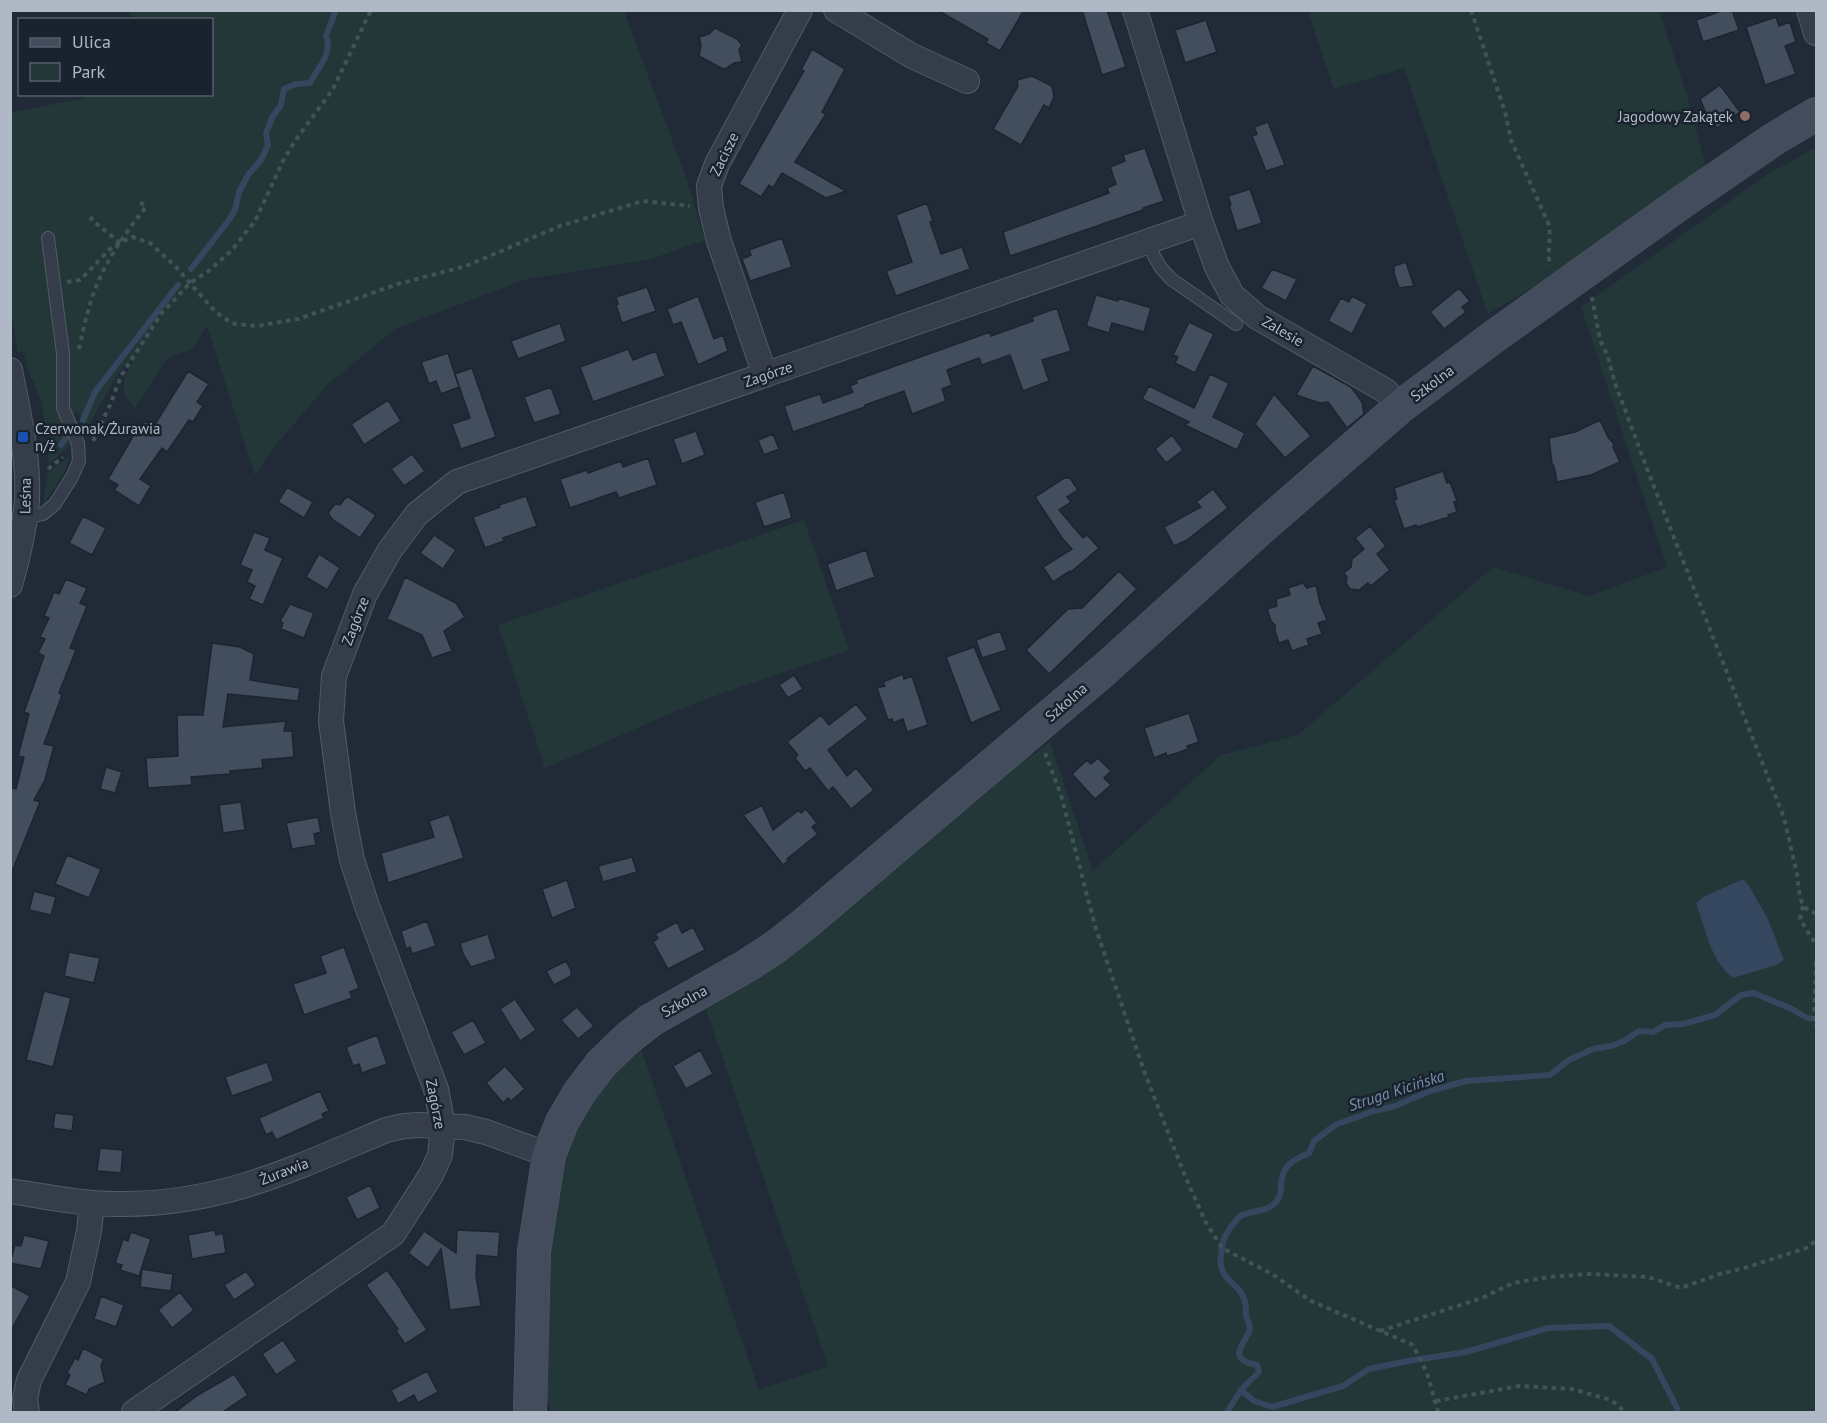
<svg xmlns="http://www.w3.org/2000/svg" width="1827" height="1423" viewBox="0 0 1827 1423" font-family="'PT Sans',sans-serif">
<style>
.green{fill:#233739;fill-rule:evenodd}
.water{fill:#35465f}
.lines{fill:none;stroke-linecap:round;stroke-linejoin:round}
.stream{stroke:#35465f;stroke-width:6}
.building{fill:#424e5d;stroke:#1c242f;stroke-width:1.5}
.lane-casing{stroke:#525b66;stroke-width:14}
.street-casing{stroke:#525b66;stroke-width:26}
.secondary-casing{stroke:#525b66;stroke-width:34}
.path{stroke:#405457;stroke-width:4;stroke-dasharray:4.5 4.5;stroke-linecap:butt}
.lane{stroke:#343d49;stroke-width:12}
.street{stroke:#343d49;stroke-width:24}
.secondary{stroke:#424c5c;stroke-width:33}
.education-dot{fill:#8d6e63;stroke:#1a222d;stroke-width:2}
.transit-dot{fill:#1a4fb4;stroke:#1a222d;stroke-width:2}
.labels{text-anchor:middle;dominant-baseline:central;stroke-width:5;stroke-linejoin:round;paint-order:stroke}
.poi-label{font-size:15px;fill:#afb8c5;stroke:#1a222d;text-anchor:end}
.street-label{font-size:15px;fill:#afb8c5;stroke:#1a222d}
.water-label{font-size:16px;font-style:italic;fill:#778ead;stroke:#1a222d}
</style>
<rect width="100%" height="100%" fill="#212b38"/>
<path class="green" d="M131,11h493l64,172 17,57 -57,20 -122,19 -131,50 -68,56 -52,61 -20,29 -48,-149 -16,24 -23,7 -33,51 -12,-16 2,-15 9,-19 -15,14 -33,58 -9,-20 -11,16 6,14v4l-23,20c-2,-21 -3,-42 -8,-62 -5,-17 -15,-32 -17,-50h-6l-7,-37 -1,-202 74,-15 4,-3 124,-1v-74l-81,-1z
M1308,11h351l28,84 20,77 -138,94 -81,48 -84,-246 -70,21z
M1816,147v1265h-1265l-8,-23 6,-161 6,-53 8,-31 15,-32 22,-33 31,-33 33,-24 4,2 2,5 -30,17 119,344 69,-24 -122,-357 -22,12 -5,-7 61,-33 40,-25 38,-29 207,-176 8,4 17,-13 43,129 128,-116 77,-20 195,-168 96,29 78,-29 -86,-260 187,-133zM1743,879l5,5 20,35 16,41 -7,5 -44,13c-22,-16 -28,-50 -37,-75l7,-6z
M70,456l-5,15 -22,34 4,-31z
M804,520l45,130 -149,51 -155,67 -47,-143z"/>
<path class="water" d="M1743,879l5,5 20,35 16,41 -7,5 -44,13c-22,-16 -28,-50 -37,-75l7,-6z"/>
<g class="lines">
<path class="stream" d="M191,269l38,-49 6,-10 4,-18 9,-17 13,-15 7,-15 -2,-12 7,-17 8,-11 3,-16 12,-5 14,-1c8,-16 23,-29 16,-47l10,-26
M83,420l12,-28 83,-107
M61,445l7,-11
M1241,1390l13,11 18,6 71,-21 26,-17 39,-8 58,-9 82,-24 61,-2 43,33 25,49v4
M1227,1412l14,-22 18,-18 -2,-7c-35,-6 -8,-25 -7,-37 0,-6 -4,-8 -4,-13 -1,-3 0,-6 0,-9 -4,-26 -29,-22 -25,-51 1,-6 1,-13 4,-18 3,-7 12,-19 17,-22 11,-4 27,-4 34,-13 5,-6 5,-11 5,-17 1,-20 12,-25 28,-32l5,-12 21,-16 39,-14 21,-5 35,-15 36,-10 84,-6 19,-15 24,-11 18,-3 13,-5 15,-10 14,1 12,-7 18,-1 32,-9 26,-20 13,-2 38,16 15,9 9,1"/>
</g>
<path class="building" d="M937,10h87l-24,41 -14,-8 2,-4z
M1082,10h25l19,57 -24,8z
M1724,10h8l7,20 -36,12 -7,-22z
M1776,17l3,9 11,-4 6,20 -11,4 11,28 -31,11 -19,-58z
M1206,20l11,32 -32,11 -10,-33z
M715,28l22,11 5,6 -3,5 3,12 -8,1 -9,6 -4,-1 -22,-12 2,-11 -2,-8 10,-3z
M812,49l33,20 -23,43 4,2 -31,48 51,29 -20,7 -44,-25 -9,15 -4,-3 -8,12 -22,-13 65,-113 -3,-1z
M1032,76l20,10 2,11 -5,11 -5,-3 -23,40 -28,-16 25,-43 -1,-6z
M1720,85l20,27 -23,16 -12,-17 -5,-12z
M1268,122l17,43 -19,6 -14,-35 5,-2 -3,-7z
M1145,148l19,53 -21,7v2l-133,46 -7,-24 106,-39 -2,-5 9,-4 -6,-17 15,-6 -2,-6z
M1250,189l12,34 -25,8 -8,-26h2l-3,-9z
M927,203l6,18 -3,1 11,32 21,-7 8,22 -74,27 -10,-25 26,-9 -16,-47z
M782,238l10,29 -42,14 -8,-22 9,-4 -2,-5z
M1406,262l8,24 -15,2 -5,-15v-7z
M1272,269l25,10 -11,22 -25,-13z
M647,287l9,24 -34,12 -6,-18 2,-1 -2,-7z
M1459,288l11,13 -8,6 4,5 -22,17 -14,-17z
M1096,295l22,6v-3l33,10 -7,24 -32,-9 -3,10 -23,-7z
M698,296l16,43 9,-4 5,16 -30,14 -17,-43 -8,3 -6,-16z
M1352,296l15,8 -15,30 -24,-13 13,-23 8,4z
M1057,308l14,43 -29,9 7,21 -26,10 -13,-36 -28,10 -3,-7 -32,12 5,15 -10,4 4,12 -34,13 -8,-23 -39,14v2l-72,25 -9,-26 36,-12 3,9 30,-11 -3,-6 7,-3 -1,-3 134,-48 1,4 42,-15 -1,-4z
M1189,322l25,12 -19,39 -20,-10 3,-6 -5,-2z
M560,323l6,18 -48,18 -7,-18z
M628,349l5,11 23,-9 9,25 -72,26 -13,-35z
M448,353l11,34 -18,7 -5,-13 -7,3 -8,-22z
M1313,366l38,21 11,15 2,12 -17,14 -19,-26 -8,1 -24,-8z
M472,368l24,69 -35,12 -9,-25 18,-6 -15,-44z
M188,371l21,13 -12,18 6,4 -10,16 -4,-2 -22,32 -5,-4 -22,31 11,7 -12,20 -25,-16 4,-5 -10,-6 28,-48 2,1 7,-11 9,5z
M1210,374l19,9 -16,34 32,16 -8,17 -52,-25 4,-3 -47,-23 7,-13 45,22z
M551,387l10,27 -27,9 -10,-26z
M1274,394l37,42 -26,22 -30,-34z
M388,400l13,21 -37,24 -13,-21z
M1600,420l8,17 6,7 -1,3 7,15 -29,13 -34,7 -3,-16 -2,-2 -3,-26 26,-6z
M696,431l9,24 -23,9 -9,-25z
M773,434l6,15 -15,6 -6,-15z
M1172,435l11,15 -17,13 -11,-14z
M412,454l13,17 -21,15 -13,-17z
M648,458l9,27 -38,13 -3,-6 -46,16 -10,-29 27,-9 1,3 33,-12 2,6z
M1443,471l4,12 3,-1 7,19 -3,1 3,10 -9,3 1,2 -32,10 -1,-2 -12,4 -10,-29 3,-1 -3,-11z
M1064,478h6l8,12 -11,7 4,5 -12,8 24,28 4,-3 12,13 -28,24 -1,-1 -17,11 -10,-15 29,-18 -10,-11 -27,-41z
M287,487l26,15 -9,16 -26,-16z
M1213,489l15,19 -41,32 -13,6 -10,-19 37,-20 -5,-5z
M784,492l8,26 -28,9 -9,-25z
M347,496l29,19 -16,23 -28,-19 -4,-6 7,-9 5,1z
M526,496l11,30 -34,12 1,3 -19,7 -12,-31 27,-10 -1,-2z
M83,516l23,12 -14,27 -23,-12z
M1370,526l16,20 -9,8 13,16 -19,16 -3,-3 -9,7 -9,-1 -4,-6 1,-6 -3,-4 7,-6 1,-8 12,-10 -9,-11z
M254,532l16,6 -5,12 18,8 -20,47 -14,-6 6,-13 -8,-4 5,-12 -12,-5z
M434,535l22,15 -13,19 -23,-16z
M866,550l9,27 -39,14 -9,-27z
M319,554l21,14 -13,22 -21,-13z
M1119,571l18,18 -88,85 -23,-24 42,-41 14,-1z
M405,577l51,26 9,14 -21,14 8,20 -20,7 -10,-23 -35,-16z
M66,579l21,9 -7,15 7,3 -17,42 6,2 -17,43 3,2 -18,49 10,2 -9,34 -11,20 6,2 -29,72 -1,-87 6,2 8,-32 -6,-1 11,-42 -5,-2 20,-56 -6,-3 7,-14 -5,-2 9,-19 -5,-2 10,-24 5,2z
M1303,583l4,5 9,-3 4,18 7,17 -9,3 4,11 -15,5 2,6 -17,6 -4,-11 -9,3 -4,-12v-6l-4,-4 -4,-12 10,-3 -1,-7 14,-4 -2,-7z
M290,604l24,9 -10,25 -23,-9 2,-6 -3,-2z
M1000,631l7,19 -25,8 -6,-18z
M212,643l28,4 14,7 -4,26 50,8 -2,13 -70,-7 -5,33 63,-6 -2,10h8l2,26 -32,3 1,8 -33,3v3l-39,3 1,8 -44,3 -2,-30 32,-2 -1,-41h26z
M974,647l27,63 -30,13 -25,-66z
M903,674l1,5 8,-3 16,49 -21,7 -4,-13 -10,4 -1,-4 -4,1 -11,-32 8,-2 -2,-4z
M794,675l9,14 -15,9 -9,-13z
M856,704l12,15 -40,31 19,26 9,-8 18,22 -23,19 -18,-22 -5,4 -18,-23 -5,3 -10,-13 3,-3 -11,-13 34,-27 8,10z
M1189,713l10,29 -12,4 1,3 -11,4 -10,3 -1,-3 -12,5 -10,-30z
M1098,758l13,13 -7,7 7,7 -16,14 -23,-25 15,-14 4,4z
M106,767l16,5 -7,21 -15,-4z
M241,802l4,28 -22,3 -4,-28z
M762,805l11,25 26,-20 2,3 5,-4 11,14 -5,4 6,7 -31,25 1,2 -5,4 -40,-50z
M449,814l15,44 -76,25 -7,-30 53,-16 -5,-16z
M318,817l3,15 -7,2 2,11 -24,4 -6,-26z
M67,855l34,14 -12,29 -34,-14z
M632,857l5,15 -34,10 -5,-16z
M567,880l9,28 -24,10 -10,-29z
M34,891l22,6 -5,18 -22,-5z
M427,921l9,25 -24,8 -2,-7 -4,2 -5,-18z
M677,922l5,11 11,-6 12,23 -37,19 -15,-27 5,-4 -3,-4z
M488,934l8,25 -25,8 -8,-13 -3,-11z
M344,947l15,41 -9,4 2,6 -48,17 -11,-31 33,-11 -6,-17z
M69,952l31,6 -6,25 -30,-7z
M566,961l5,9v6l-17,9 -8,-14z
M44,991l27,7 -18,69 -27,-7z
M515,999l21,31 -16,11 -20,-32z
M577,1007l17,19 -16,13 -17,-19z
M473,1020l13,23 -22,12 -13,-23z
M377,1035l10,29 -25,9 -3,-9 -6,2 -7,-19z
M700,1050l13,24 -27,15 -13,-23z
M267,1062l7,19 -42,15 -7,-19z
M505,1066l20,23 -14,12 -3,-3 -5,5 -17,-20z
M320,1091l9,20 -7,3 2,4 -48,22 -4,-8 -6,3 -7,-17z
M55,1113l19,2 -2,16 -19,-3z
M100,1148l23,2 -2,23 -24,-2z
M370,1185l10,23 -23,12 -11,-23z
M215,1230l1,5 7,-2 3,20 -34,6 -4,-24z
M457,1230l43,2 -2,25 -21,-2 -1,21 5,30 -31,4 -9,-61 -13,19 -20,-15 16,-22 32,22z
M131,1232l20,7 -12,37 -19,-6 2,-5 -7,-2 8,-24 5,2z
M24,1235l25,6 -8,28 -31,-6 5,-18 6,1z
M142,1269l31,5 -2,17 -31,-4z
M387,1270l16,22h-1l25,38 -22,14 -9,-13 2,-2 -32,-44z
M246,1271l10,14 -22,15 -10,-15z
M10,1285l20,11 -20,36z
M180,1292l14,18 -22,18 -14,-18z
M101,1296l23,9 -8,22 -22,-8z
M283,1340l14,21 -21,14 -14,-21z
M83,1348l21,11 -3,7 4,16 -16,7 -2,6 -22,-10 5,-10 -3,-2 8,-15 3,2z
M427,1371l11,21 -20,11 -4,-8 -16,9 -7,-14z
M234,1374l14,21 -27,18h-47l24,-18z"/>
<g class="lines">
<g class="lane-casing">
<path id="lane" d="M1149,242l5,14 7,12 10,11 65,45
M25,518l18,-4 12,-10 17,-27 7,-16 -1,-18 -15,-35v-55l-15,-115"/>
</g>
<g class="street-casing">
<path id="street" d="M836,10l76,46 55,25
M1135,10l66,213 16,44 15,28 25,22 129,74 14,16
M1809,10l7,23
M10,370c8,42 19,86 17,129 -2,29 -9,58 -17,86
M765,375l-46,-134 -8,-33 -2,-22 8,-22 83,-154
M10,1191c38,6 76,14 114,13 99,0 174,-37 262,-74l18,-4 15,-1 46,2 21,5 63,23
M27,1412l-2,-13 4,-19 49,-98 11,-51 3,-28
M134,1412l259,-178 38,-59 9,-20 3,-29 -7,-37 -69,-183 -15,-46 -9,-47 -12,-92 3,-45 31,-82 25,-44 27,-36 40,-32 744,-259"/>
</g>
<g class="secondary-casing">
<path id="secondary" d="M530,1412l4,-161 15,-96 13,-33 17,-29 22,-29 27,-26 23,-18 97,-55 30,-20 29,-23 297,-252 156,-141 140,-122 92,-69 190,-136 92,-63 42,-25"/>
</g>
<path class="path" d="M1471,10l34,102 6,28 38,85c2,14 -2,28 1,41
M93,217l-2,2 29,24
M67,282l13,-2 32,-33 20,-10 18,6 25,23 37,42 10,9 13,7 22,2 41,-7 100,-35 68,-18 94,-40 83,-25 47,5
M1592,297l8,43 7,14 8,29 34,91 135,344 13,56 3,24 3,7 6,6 7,2
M79,349c3,-14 6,-28 10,-41 10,-38 33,-71 57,-101l-6,-5
M93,441l17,-36 11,-29 40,-62 29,-31 20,-13 22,-20 23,-29 28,-60 12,-20 38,-52 38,-79
M48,469l15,-12
M1045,753l16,42 34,131 49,145 41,105 20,45 17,27 50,26 39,27 102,44 14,28 11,39
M1803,906l-3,13 16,26
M1816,962l-2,56 2,8
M1380,1331l102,-33 31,-15 36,-6 40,-3 59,3 33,11 39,-14 28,-7 61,-20 7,-7
M1436,1401l83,-15 53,3 39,11 14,12"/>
<use href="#lane" class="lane"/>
<use href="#street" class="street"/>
<use href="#secondary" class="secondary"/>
</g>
<circle class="education-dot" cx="1745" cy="116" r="6"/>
<rect class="transit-dot" x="17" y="431" width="12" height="12" rx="3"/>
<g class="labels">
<g class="poi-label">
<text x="1733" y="116">Jagodowy Zakątek</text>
<text x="35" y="428" text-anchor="start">Czerwonak/Żurawia<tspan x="35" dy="17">n/ż</tspan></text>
</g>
<g class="street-label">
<text transform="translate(724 154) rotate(-64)">Zacisze</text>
<text transform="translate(1283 331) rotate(30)">Zalesie</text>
<text transform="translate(768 374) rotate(-19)">Zagórze</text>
<text transform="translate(1432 383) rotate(-37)">Szkolna</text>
<text transform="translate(25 496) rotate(-89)">Leśna</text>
<text transform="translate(355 621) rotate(-69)">Zagórze</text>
<text transform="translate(1066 702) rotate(-41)">Szkolna</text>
<text transform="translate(684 1001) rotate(-29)">Szkolna</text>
<text transform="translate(436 1104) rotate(79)">Zagórze</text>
<text transform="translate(284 1171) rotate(-21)">Żurawia</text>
</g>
<g class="water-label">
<text transform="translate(1396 1090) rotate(-18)">Struga Kicińska</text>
</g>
</g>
<rect width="1827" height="1423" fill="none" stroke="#afb8c5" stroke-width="24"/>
<rect x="18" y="18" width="195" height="78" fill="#1a222d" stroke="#565e6a" stroke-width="1.5"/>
<rect x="30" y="38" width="30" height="9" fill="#424c5c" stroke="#565e6a" stroke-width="1.5"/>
<text x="72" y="48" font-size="18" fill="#afb8c5">Ulica</text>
<rect x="30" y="63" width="30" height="18" fill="#233739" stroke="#565e6a" stroke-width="1.5"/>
<text x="72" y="78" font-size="18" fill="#afb8c5">Park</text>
</svg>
